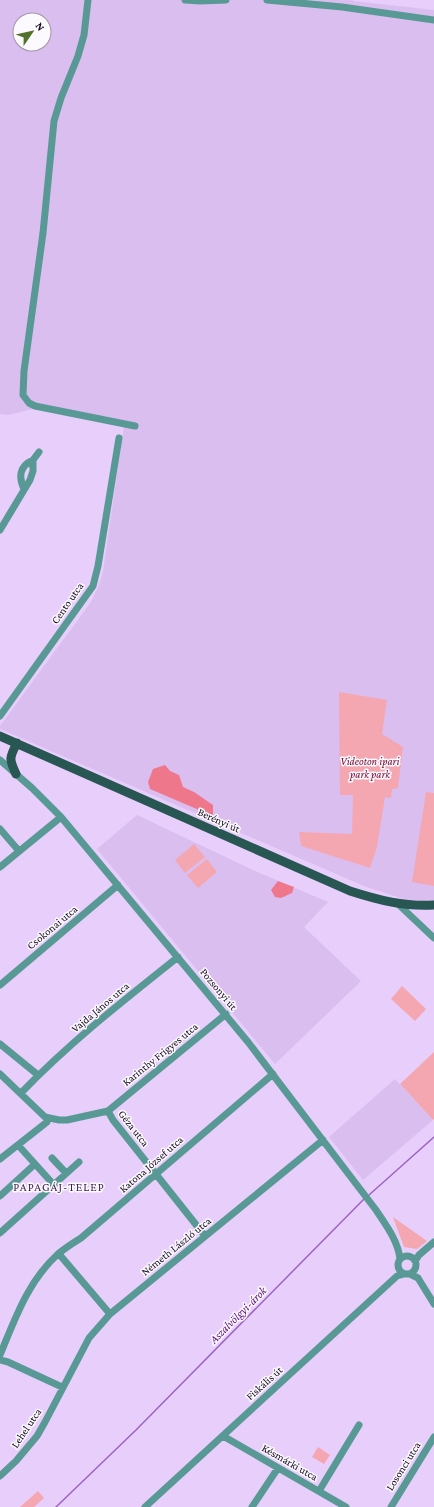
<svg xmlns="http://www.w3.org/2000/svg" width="434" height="1507" viewBox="0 0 434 1507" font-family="'Crimson Pro',serif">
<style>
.built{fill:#dabeef;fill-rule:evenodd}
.green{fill:#f4a7b1}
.forest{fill:#ee778c}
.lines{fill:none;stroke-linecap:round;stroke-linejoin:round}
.stream{stroke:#9c64c1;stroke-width:1.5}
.minor{stroke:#599995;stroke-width:7}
.major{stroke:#285653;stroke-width:9}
.labels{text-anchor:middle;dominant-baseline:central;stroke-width:3;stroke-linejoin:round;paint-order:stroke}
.street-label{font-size:11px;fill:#150a1d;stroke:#fcf9ff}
.park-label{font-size:11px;font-style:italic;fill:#78082e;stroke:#fcf9ff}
.neighbourhood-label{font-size:12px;letter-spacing:1px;fill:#391d4a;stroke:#fcf9ff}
.water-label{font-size:12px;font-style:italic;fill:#5d0b83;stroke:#fcf9ff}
</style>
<rect width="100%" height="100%" fill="#e8cefb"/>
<path class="built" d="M0,0h353v1l81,9v899l-70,-23 -364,-157v-3l91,-124 8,-17 4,-14 21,-145 -87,-18 -28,7 -9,-1zM20,20h24v24h-24z
M137,815l118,56 73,31 -24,25 57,54 -86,83 -178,-215z
M395,1079l38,41 -70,60 -34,-43z"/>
<path class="green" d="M339,692l48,8 -5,34 21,13 -5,41 -6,1 -1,9 -6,-1 -8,50 -7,21 -69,-22 -2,-14 53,2 1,-39h-13z
M426,792l8,1v93l-22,-4z
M194,844l11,13 -20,16 -10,-13z
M207,859l10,13 -19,16 -11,-13z
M402,986l24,23 -11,12 -24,-22z
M434,1052v67l-1,1 -33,-36z
M393,1217l34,24 -10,8 -13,-2z
M318,1447l12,8 -6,9 -12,-7z
M38,1491l6,7 -10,9h-14z"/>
<path class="forest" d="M165,765l5,6 9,4 4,12 11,5 19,13v11l-63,-27 -2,-7 5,-13z
M278,881l16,6 -2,6 -11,5 -6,-1 -4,-7z"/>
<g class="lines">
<path class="stream" d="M369,1195l65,-58
M56,1507l80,-77 228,-231"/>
<path class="minor" d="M88,0l-4,35 -6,21 -17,42 -7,23 -11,112 -19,138 -1,24 6,8 6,3 100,20
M185,0l15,1 26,-1
M267,0l75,7 92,13
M24,489c-6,-13 -4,-23 9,-29
M0,530l30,-50 3,-9v-11l6,-8
M0,716l93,-130 5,-20 21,-128
M0,760l32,28 29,29 187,225 128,168c10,15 22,31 24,49
M0,829l19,22
M0,867l61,-50
M397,903l37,35
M0,985l118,-100
M0,1044l38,31
M0,1074l45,43 14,3h8l41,-9 118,-97
M21,1093c48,-50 103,-93 157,-136
M108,1111l5,9 92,116
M18,1145l36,40
M52,1158l14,15
M0,1159l47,-37 1,-3
M0,1196l35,-32
M0,1233l79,-71
M59,1254l51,60
M398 1265a9 9 0 1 1 18 0a9 9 0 1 1-18 0Z
M415,1261l4,-6 15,-13
M410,1274l8,4 16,26
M0,1355c15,-36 28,-74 58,-101 7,-6 15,-11 23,-16l192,-164
M0,1360l8,2 54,25
M223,1436l123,71
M0,1476l16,-15 21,-25 8,-14 44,-84 21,-24 213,-174
M319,1491l40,-66
M145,1507l252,-231 7,-2
M252,1507l26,-39
M391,1507l43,-70"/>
<path class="major" d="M0,736l350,155c28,9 55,16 84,14
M16,774c-7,-15 -7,-16 1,-31"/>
</g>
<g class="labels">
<g class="street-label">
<text transform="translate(67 603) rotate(-55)">Cento utca</text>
<text transform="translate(219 820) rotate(24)">Berényi út</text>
<text transform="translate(52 927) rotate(-40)">Csokonai utca</text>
<text transform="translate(219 989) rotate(50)">Pozsonyi út</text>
<text transform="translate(100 1007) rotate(-40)">Vajda János utca</text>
<text transform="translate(160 1054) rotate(-39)">Karinthy Frigyes utca</text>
<text transform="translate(134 1128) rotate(52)">Géza utca</text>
<text transform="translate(151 1164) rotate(-41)">Katona József utca</text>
<text transform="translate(176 1246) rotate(-39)">Németh László utca</text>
<text transform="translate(264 1383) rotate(-42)">Fiskális út</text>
<text transform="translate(26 1428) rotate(-56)">Lehel utca</text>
<text transform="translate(290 1462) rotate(30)">Késmárki utca</text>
<text transform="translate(403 1466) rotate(-58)">Losonci utca</text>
</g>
<g class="park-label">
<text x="370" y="761">Videoton ipari<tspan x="370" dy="13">park park</tspan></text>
</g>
<g class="neighbourhood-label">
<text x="59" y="1187">PAPAGÁJ-TELEP</text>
</g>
<g class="water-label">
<text transform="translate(238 1315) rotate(-45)">Aszalvölgyi-árok</text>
</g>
</g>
<g transform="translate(32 32) rotate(56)"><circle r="19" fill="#fcf9ff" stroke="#a099a5"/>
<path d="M0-3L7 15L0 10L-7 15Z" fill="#50722a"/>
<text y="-6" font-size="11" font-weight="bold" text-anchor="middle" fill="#150a1d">N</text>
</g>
</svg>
